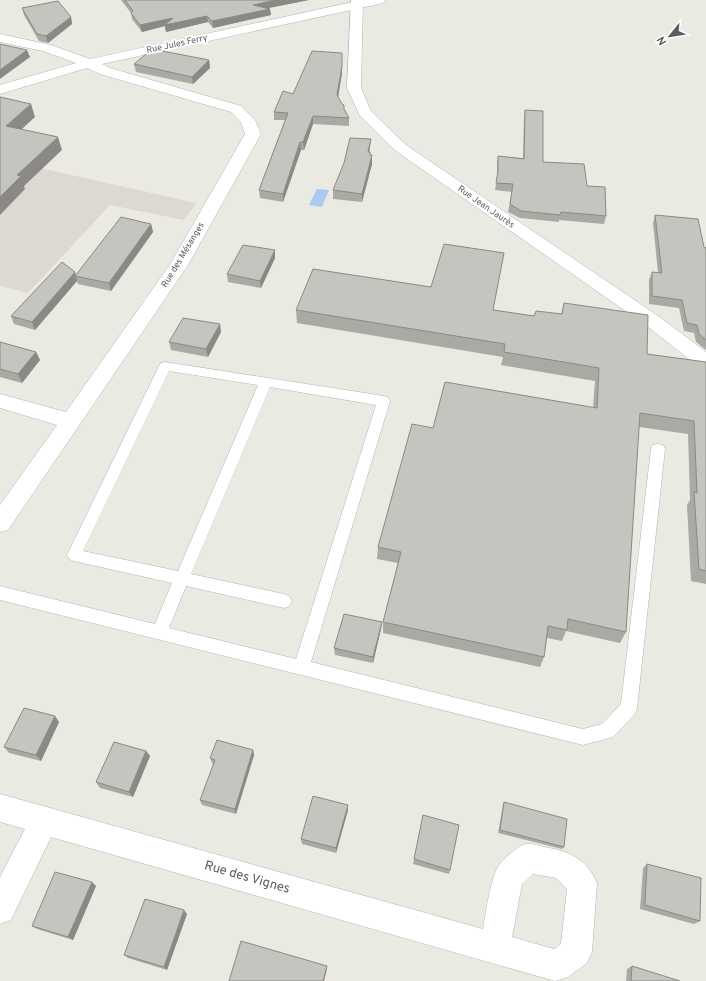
<svg xmlns="http://www.w3.org/2000/svg" width="706" height="981" viewBox="0 0 706 981" font-family="Overpass,sans-serif">
<style>
.education{fill:#dbd9d0}
.water{fill:#aac9f3}
.lines{fill:none;stroke-linecap:round;stroke-linejoin:round}
.lane-casing{stroke:#b2b3b8;stroke-width:1}
.street-casing{stroke:#b2b3b8;stroke-width:1}
.secondary-casing{stroke:#b1b3b8;stroke-width:1}
.lane{fill:#fff;fill-rule:evenodd}
.street{fill:#fff;fill-rule:evenodd}
.secondary{fill:#fff;fill-rule:evenodd}
.wall{fill:#aaa9a4}
.shaded-wall{fill:#8b8986}
.building{fill:#c6c4bf;stroke:#8b8986}
.labels{text-anchor:middle;dominant-baseline:central;stroke-width:4;stroke-linejoin:round;paint-order:stroke}
.far-street-label{font-size:9px;fill:#5a5c61;stroke:#fff}
.near-street-label{font-size:13px;fill:#5a5c61;stroke:#fff}
</style>
<rect width="100%" height="100%" fill="#ebeae2"/>
<path class="education" d="M0,159l196,44 -12,17 -74,-15 -82,88 -28,-7z"/>
<path class="water" d="M317,189l12,1 -7,17 -13,-2z"/>
<g class="lines">
<g class="lane-casing">
<path id="lane" d="M165,362l219,34 5,2 1,3 -79,261 272,67 19,-5 19,-20 30,-255 2,-4 5,-1 5,1 2,4 -28,259 -2,6 -22,23 -30,8 -583,-145v-14l155,38 17,-41 -98,-22 -5,-2 -2,-4 92,-189 2,-3zM169,371l89,14 -80,186 -95,-20zM270,387l106,18 -80,254 -127,-31 17,-42 98,22 5,-2 3,-5 -3,-5 -5,-2 -93,-20z"/>
</g>
<g class="street-casing">
<path id="street" d="M362,0h23l-2,3 -4,1 -277,60 8,4 131,38 14,14 6,14 -73,131 -180,265 -8,2v-27l57,-80 -57,-17v-14l66,18 105,-149 74,-129 -4,-12 -10,-10 -131,-38 -13,-6 -87,26v-9l76,-22 -33,-12 -43,-9v-8l51,11 39,14z
M0,794l483,135c3,-17 7,-48 15,-62 4,-8 20,-21 28,-23 6,-1 13,2 18,3 25,4 43,12 53,36l-5,69 -5,11 -19,14 -13,4 -504,-144 -40,83 -11,4v-47l25,-48 -25,-7zM533,874l23,4 11,11 -6,55 -7,5 -42,-12 10,-53z"/>
</g>
<g class="secondary-casing">
<path id="secondary" d="M351,0h12l-2,88 10,23 35,34 255,173 45,34v17l-7,-2 -52,-41 -251,-175 -36,-35 -13,-28z"/>
</g>
<use href="#lane" class="lane"/>
<use href="#street" class="street"/>
<use href="#secondary" class="secondary"/>
</g>
<path class="wall" d="M121,0h188l-41,8 2,1 1,6 -58,13 -5,-6 -42,10 -1,-6 -23,6 -10,-13 -1,-6z
M22,8l49,9 1,7 -24,19 -9,-2 -15,-26z
M209,60l1,8 -17,16 -57,-12 -2,-8z
M342,73l-4,25 11,20v8l-36,-2 -9,26h-3l-18,52 -23,-4 -1,-8 26,-70h-11v-8l19,-18z
M525,110l18,52 44,24 19,30 -2,8 -45,-4v2l-39,-4 -12,-6 4,-20 -17,-2 2,-13v-13l1,-8 25,2 1,-40z
M370,147l-1,5h1l2,12 -10,38 -29,-3v-9z
M655,215l49,32 2,1v102l-10,-8 -2,-9 -10,-2 -5,-23 -30,-4v-24l3,-8 6,1 -5,-50z
M151,224l2,8 -42,59 -33,-7 -1,-3 -42,49 -21,-6 -3,-8 64,-44 1,4z
M275,250v8l-14,30 -33,-6 -1,-8z
M564,303l83,51 59,8v222l-15,-3 -4,-76 3,-5 -2,-66 -49,-7 -13,205 -6,11 -54,-12 -4,10 -15,-3 -3,19 -4,10 -157,-34v-11l15,-59 -21,-4 1,-12 55,-119 160,-20 2,-27 -94,-16 2,-8 -206,-34 -1,-13h197l41,6 27,-2z
M221,332l-13,25 -37,-7 -2,-8z
M0,342l36,10 4,8 -18,23 -22,-6z
M382,622l-1,7 -8,34 -38,-8 -1,-7z
M59,722l-18,39 -32,-8 -5,-6z
M253,750l1,5 -18,59 -34,-9 -2,-5 14,-36 -2,-1 -2,-5z
M146,751l4,5 -17,41 -33,-9 -4,-6z
M504,802l60,45 -2,2 -64,-16 5,-28z
M348,810l-12,43 -34,-9 -1,-5z
M423,815l27,55 -1,4 -36,-10z
M647,864l53,57 -6,3 -54,-15 3,-41z
M92,882l4,4 -23,54 -36,-11 -5,-3z
M187,914l-20,56 -39,-12 -4,-3z
M632,966l48,15h-54l1,-12z"/>
<path class="shaded-wall" d="M276,0h33l-55,11 -1,-6z
M270,9l1,6 -58,13 -1,-7z
M207,16l1,6 -42,10 -1,-6 -23,6 -2,-7 33,-7z
M71,17l1,7 -24,19 -2,-7z
M27,50l3,7 -30,22v-9z
M209,60l1,8 -17,16 -1,-7z
M342,66v7l-5,30v-8z
M31,104l4,13 -24,22 -5,-13z
M313,116v8l-9,26 -1,-8z
M58,137l4,13 -38,36 1,3 -25,26v-18l17,-22z
M371,139l-1,8 -2,13v-8z
M300,142l1,8 -18,52v-8z
M372,155v9l-10,38v-8z
M151,224l2,8 -42,59 -2,-8z
M275,250v8l-14,30 -1,-7z
M75,272l2,9 -42,49 -3,-8z
M220,324l1,8 -13,25 -2,-8z
M36,352l4,8 -18,23 -4,-9z
M382,622l-1,7 -8,34v-6z
M55,716l4,6 -18,39 -5,-6z
M253,750l1,5 -18,59 -1,-5z
M146,751l4,5 -17,41 -4,-5z
M348,805v5l-12,43v-5z
M92,882l4,4 -23,54 -5,-3z
M184,910l3,4 -20,56 -3,-3z
M327,966v3l-3,12h-1z"/>
<path class="building" d="M125,0h151l-23,5 17,4 -58,12 -5,-5 -42,9 8,-7 -33,7 -9,-12 2,-2z
M58,1l13,16 -25,19 -9,-2 -15,-26z
M0,44l27,6 -27,20z
M152,49l57,11 -17,17 -58,-13z
M312,51l30,2v13l-5,29 5,9 2,1v4l5,9 -36,-2 -10,26h-3l-17,52 -24,-4 29,-77 -14,-1 9,-21 10,3z
M0,97l31,7 -25,22 52,11 -41,38 4,1 -21,21z
M525,110l18,1v51l41,2 3,22 18,1 1,29 -45,-4 -1,3 -39,-4 -11,-7 3,-20 -17,-1 2,-12v-15l26,3z
M350,138l21,1 -3,13h2v3h2l-10,39 -29,-4 11,-27z
M655,215l43,4 6,28 2,1v92l-7,-6 -2,-9 -10,-2 -5,-23 -30,-4v-24l10,1z
M121,217l30,7 -42,59 -34,-7z
M444,244l60,9 -11,57 41,6 2,-5 26,3 2,-11 84,12 -1,39 59,8v209l-7,-2 -5,-77 3,1 -3,-72 -54,-8 -14,219 -58,-13 -1,11 -19,-4 -4,31 -161,-35 18,-70 -23,-5 34,-123 21,4 12,-46 152,26 2,-40 -95,-16 1,-8 -209,-34 17,-41 118,18z
M243,245l32,5 -15,31 -33,-7z
M62,262l13,10 -43,50 -21,-6z
M183,318l37,6 -14,25 -37,-7z
M0,342l36,10 -18,22 -18,-5z
M344,614l38,8 -9,35 -39,-9z
M24,708l31,8 -19,39 -32,-8z
M217,740l36,10 -18,59 -35,-9 15,-40 -5,-2z
M114,742l32,9 -17,41 -33,-10z
M313,796l35,9 -12,43 -35,-9z
M504,802l63,17 -3,28 -64,-17z
M423,815l36,10 -9,45 -36,-11z
M647,864l54,14 -1,43 -55,-16z
M55,872l37,10 -24,55 -36,-11z
M145,899l39,11 -20,57 -40,-12z
M241,941l86,25 -4,15h-94z
M632,966l48,15h-49z"/>
<g class="labels">
<g class="far-street-label">
<text transform="translate(177 44) rotate(-12)">Rue Jules Ferry</text>
<text transform="translate(486 207) rotate(35)">Rue Jean Jaurès</text>
<text transform="translate(183 255) rotate(-59)">Rue des Mésanges</text>
</g>
<g class="near-street-label">
<text transform="translate(247 878) rotate(16)">Rue des Vignes</text>
</g>
</g>
<g transform="translate(670 36) rotate(240)" stroke="#ffffff" stroke-width="3" paint-order="stroke">
<path d="M0-3L7 15L0 10L-7 15Z" fill="#5a5c61"/>
<text y="-6" font-size="11" font-weight="bold" text-anchor="middle" fill="#5a5c61">N</text>
</g>
</svg>
